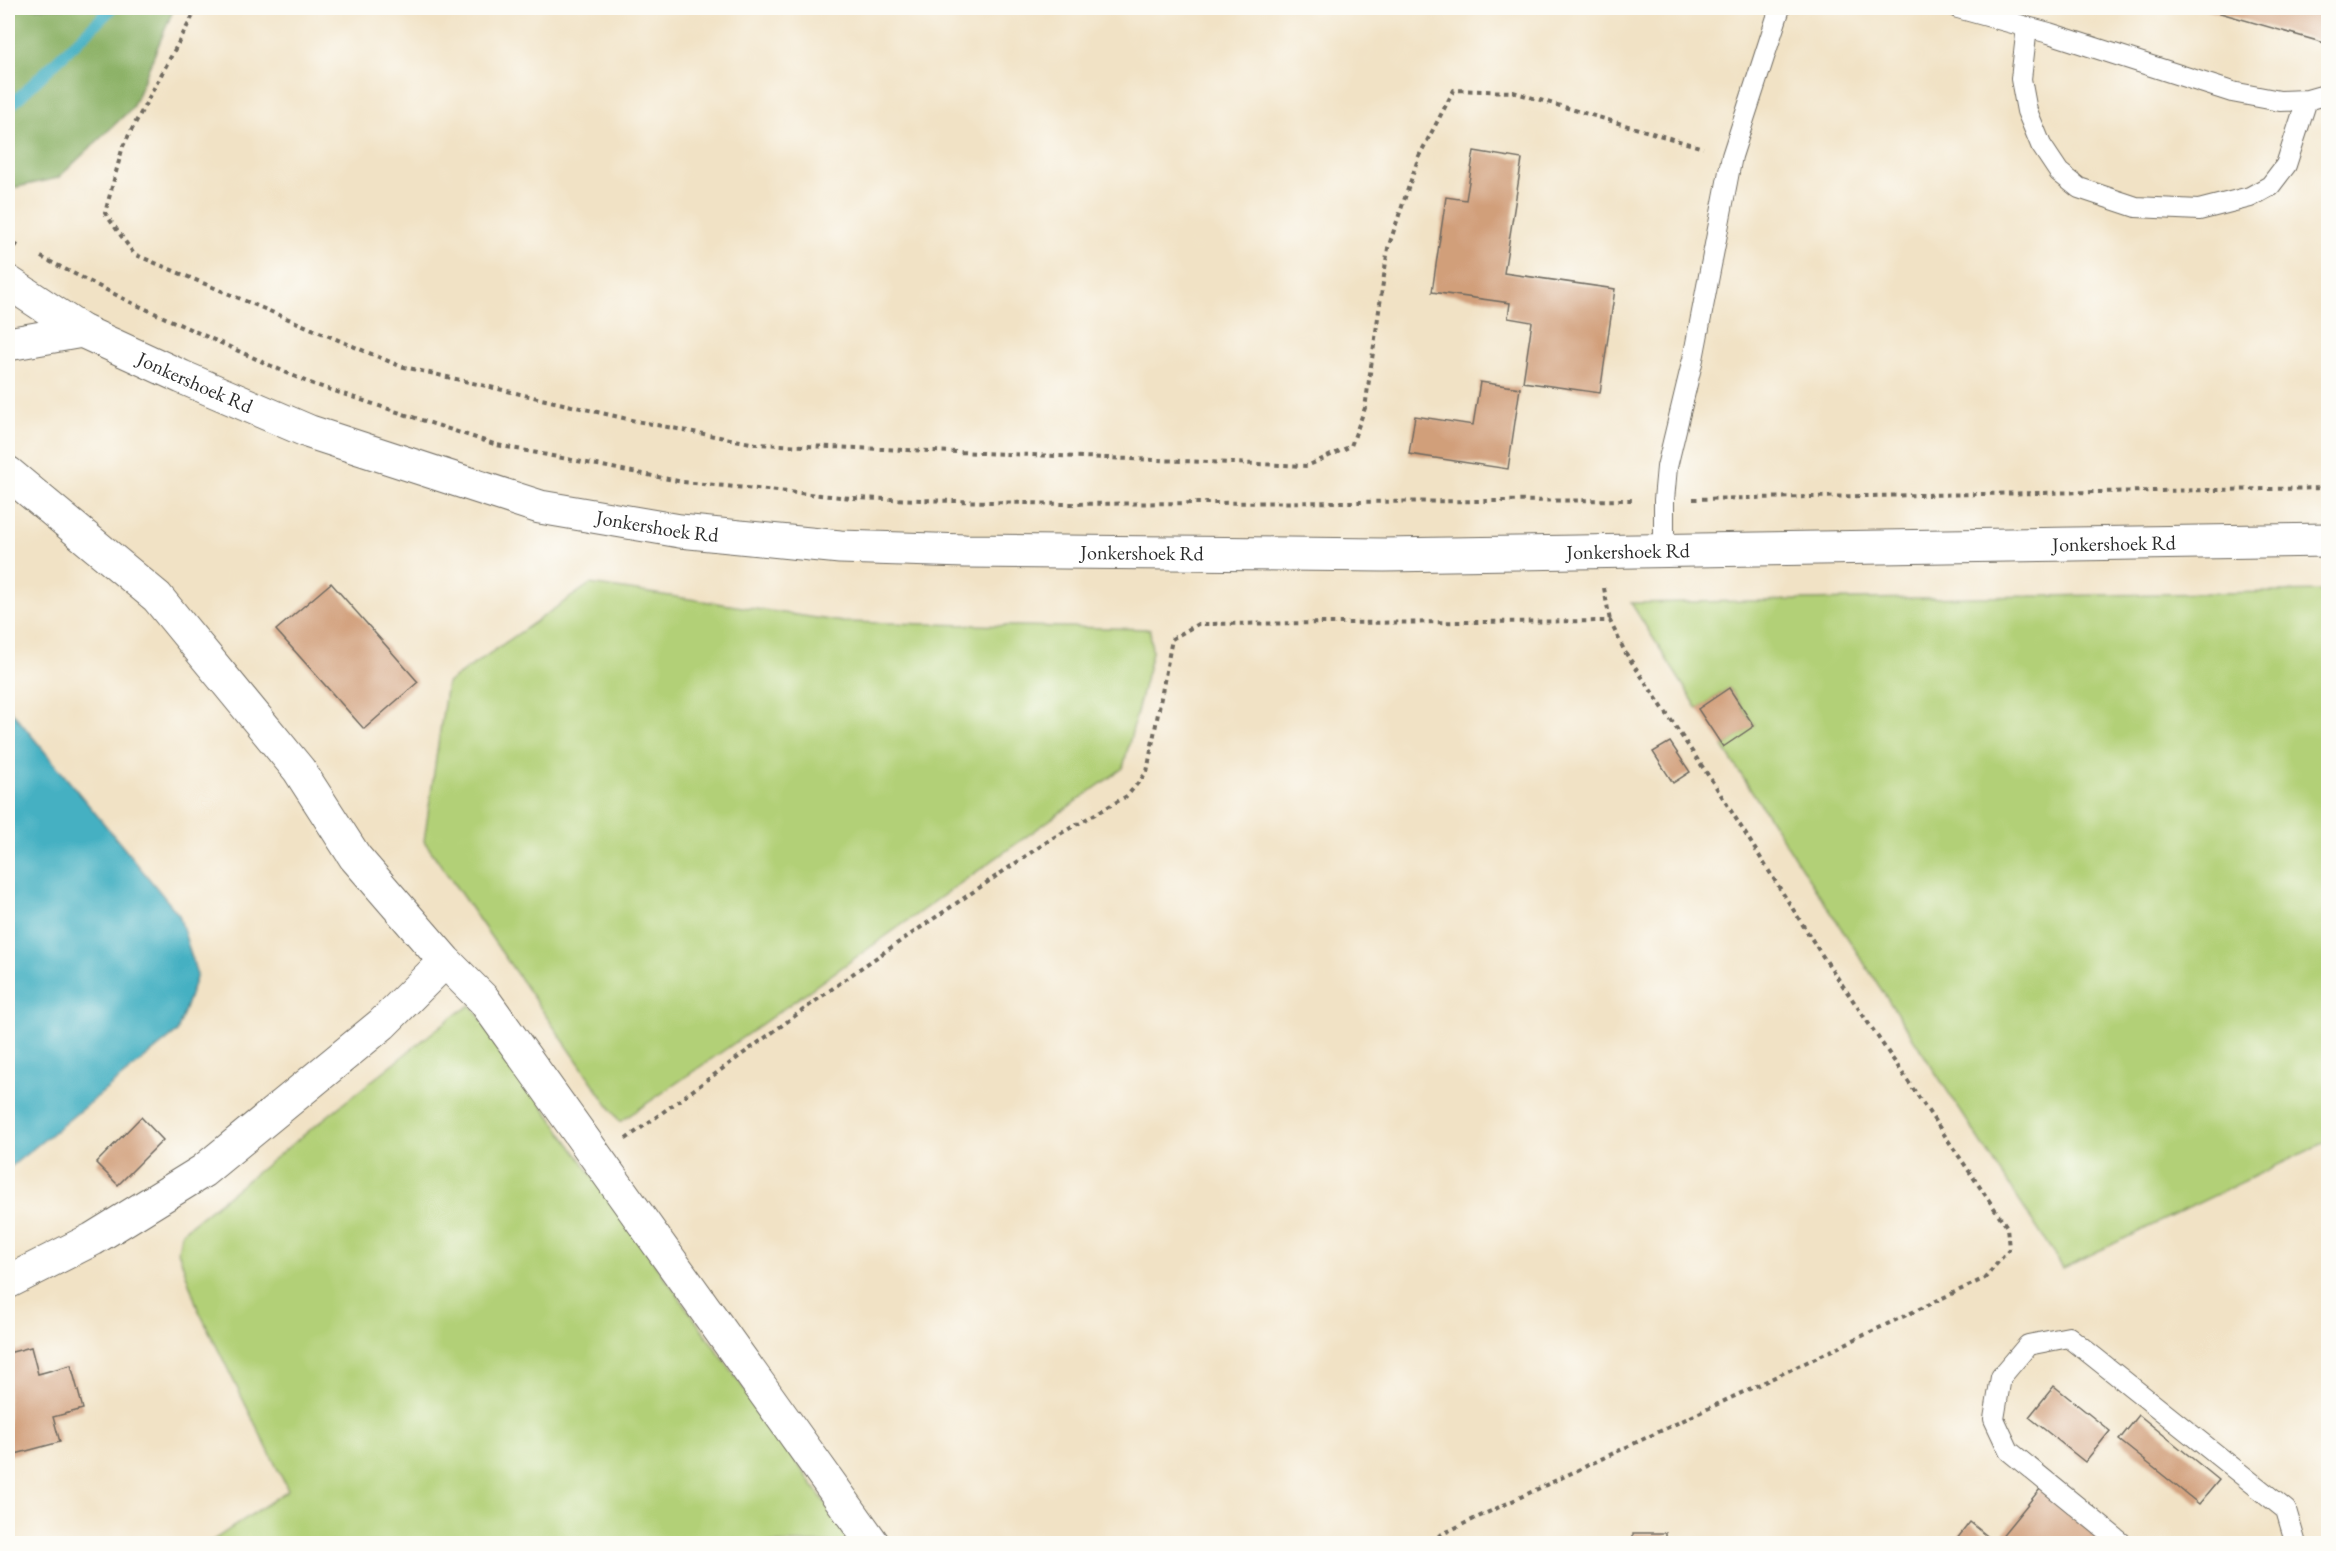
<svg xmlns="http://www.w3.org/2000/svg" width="2336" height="1551" viewBox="0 0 2336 1551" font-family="'EB Garamond',serif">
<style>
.green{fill:#b2d077;stroke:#6e7e51;stroke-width:1.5}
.forest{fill:#8db268;stroke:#5c6e4a;stroke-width:1.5}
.water{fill:#44b0c2;stroke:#386e76;stroke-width:1.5}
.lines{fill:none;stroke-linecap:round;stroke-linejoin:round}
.stream{stroke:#44b0c2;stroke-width:12}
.building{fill:#d19f7a}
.lane-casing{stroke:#706b61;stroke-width:22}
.street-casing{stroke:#706b61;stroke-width:35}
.secondary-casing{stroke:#706b61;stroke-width:35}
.path{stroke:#706b61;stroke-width:4;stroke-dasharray:4.5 4.5;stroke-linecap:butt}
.lane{stroke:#fff;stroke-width:20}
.street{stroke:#fff;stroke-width:33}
.secondary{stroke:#fff;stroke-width:33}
.labels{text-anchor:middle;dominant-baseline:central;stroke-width:6;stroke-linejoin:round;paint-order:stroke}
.street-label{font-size:20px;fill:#2b2b2b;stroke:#fdfcf7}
</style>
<rect width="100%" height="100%" fill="#fdfcf7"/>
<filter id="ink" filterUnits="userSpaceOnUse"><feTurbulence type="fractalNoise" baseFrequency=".0167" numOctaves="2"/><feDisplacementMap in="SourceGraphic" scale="12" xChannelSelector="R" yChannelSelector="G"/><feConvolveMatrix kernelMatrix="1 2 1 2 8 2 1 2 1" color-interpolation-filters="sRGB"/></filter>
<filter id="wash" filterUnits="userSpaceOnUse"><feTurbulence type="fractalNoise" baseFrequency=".008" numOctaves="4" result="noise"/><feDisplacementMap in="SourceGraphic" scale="24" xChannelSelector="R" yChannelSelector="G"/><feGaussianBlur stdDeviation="1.35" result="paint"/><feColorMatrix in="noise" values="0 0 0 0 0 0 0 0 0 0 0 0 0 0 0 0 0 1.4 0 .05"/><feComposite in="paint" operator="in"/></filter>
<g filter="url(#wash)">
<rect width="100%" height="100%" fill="#f1e2c5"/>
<path class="green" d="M590,584l253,38 307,7 2,23 -29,116 -371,263 -132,91 -196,-281 23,-158z
M2328,591v550l-265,127 -340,-521 31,-22 -25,-37 -31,21 -67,-106z
M471,1005l383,538h-645l79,-53 -90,-181 -20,-58 4,-19 271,-216z"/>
<path class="forest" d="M8,8h166l-42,100 -74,70 -50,11z"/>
<path class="water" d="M8,707l171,208 18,60 -20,57 -169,137z"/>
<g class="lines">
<path class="stream" d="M8,108l104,-100"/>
</g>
<g id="blocks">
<path class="building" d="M2203,8h125v36z
M1474,151l48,8 -18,114 111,16 -15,104 -77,-11 9,-60 -24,-4 2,-15 -78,-11 14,-95 20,3z
M1480,382l40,6 -12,81 -99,-15 6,-38 58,9z
M331,583l87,99 -54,47 -88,-99z
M1729,688l25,38 -31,21 -25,-38z
M1670,742l20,30 -17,11 -20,-31z
M141,1117l22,23 -45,45 -22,-22z
M31,1347l7,27 33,-9 12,44 -30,8 7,25 -52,14v-103z
M2054,1386l56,45 -25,31 -56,-45z
M2139,1415l80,65 -20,24 -80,-64z
M2040,1489l62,50 -3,5h-146l17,-22 26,21z
M1633,1533h33v11h-33z"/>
</g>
</g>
<g filter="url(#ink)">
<use href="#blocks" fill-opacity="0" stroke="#706b61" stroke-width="1.5"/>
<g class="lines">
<g class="lane-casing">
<path id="lane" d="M1958,8l91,25 183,59 48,9 27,-1 21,-6
M2027,27l-6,52 6,32 14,34 18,27 20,16 57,19 63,3 51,-13 20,-11 16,-21 21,-65
M1664,551v-51l3,-33 26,-108 39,-203 48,-148
M2123,1544l-114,-93 -15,-32 7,-42 27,-32 41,-8 217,173 10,34"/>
</g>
<g class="street-casing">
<path id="street" d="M8,344l74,-13
M8,473l149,124 142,173 56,87 90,104 39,39 389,544
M8,1282l85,-43 110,-68 179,-147 63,-63"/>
</g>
<g class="secondary-casing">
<g id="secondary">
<path id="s1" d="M8,282l74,49 100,46 128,55 230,75 140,24 160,16 125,4 419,4 944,-15"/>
</g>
</g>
<path class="path" d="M197,8l-74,138 -18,67 29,41 266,112 236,55 120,23 551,22 44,-20 14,-38 23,-160 31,-92 35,-66 59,2 190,56
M8,240l10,6
M41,257l87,44 179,81 190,63 186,37 168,16 210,6 574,-4
M1693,499l635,-11
M1604,588l6,33
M626,1139l232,-169 193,-131 76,-43 20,-24 25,-133 26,-15 412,-3 15,31 91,135 102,162 189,278 2,22 -24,29 -564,266"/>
<use href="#lane" class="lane"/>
<use href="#street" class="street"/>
<use href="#secondary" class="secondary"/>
</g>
</g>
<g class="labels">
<g class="street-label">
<text stroke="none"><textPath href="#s1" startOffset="213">Jonkershoek Rd</textPath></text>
<text stroke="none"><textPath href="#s1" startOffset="699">Jonkershoek Rd</textPath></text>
<text stroke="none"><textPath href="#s1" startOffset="2157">Jonkershoek Rd</textPath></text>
<text stroke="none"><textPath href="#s1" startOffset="1671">Jonkershoek Rd</textPath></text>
<text stroke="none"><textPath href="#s1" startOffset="1185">Jonkershoek Rd</textPath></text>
</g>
</g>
<rect width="2336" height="1551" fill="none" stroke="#fdfcf7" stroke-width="30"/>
</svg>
